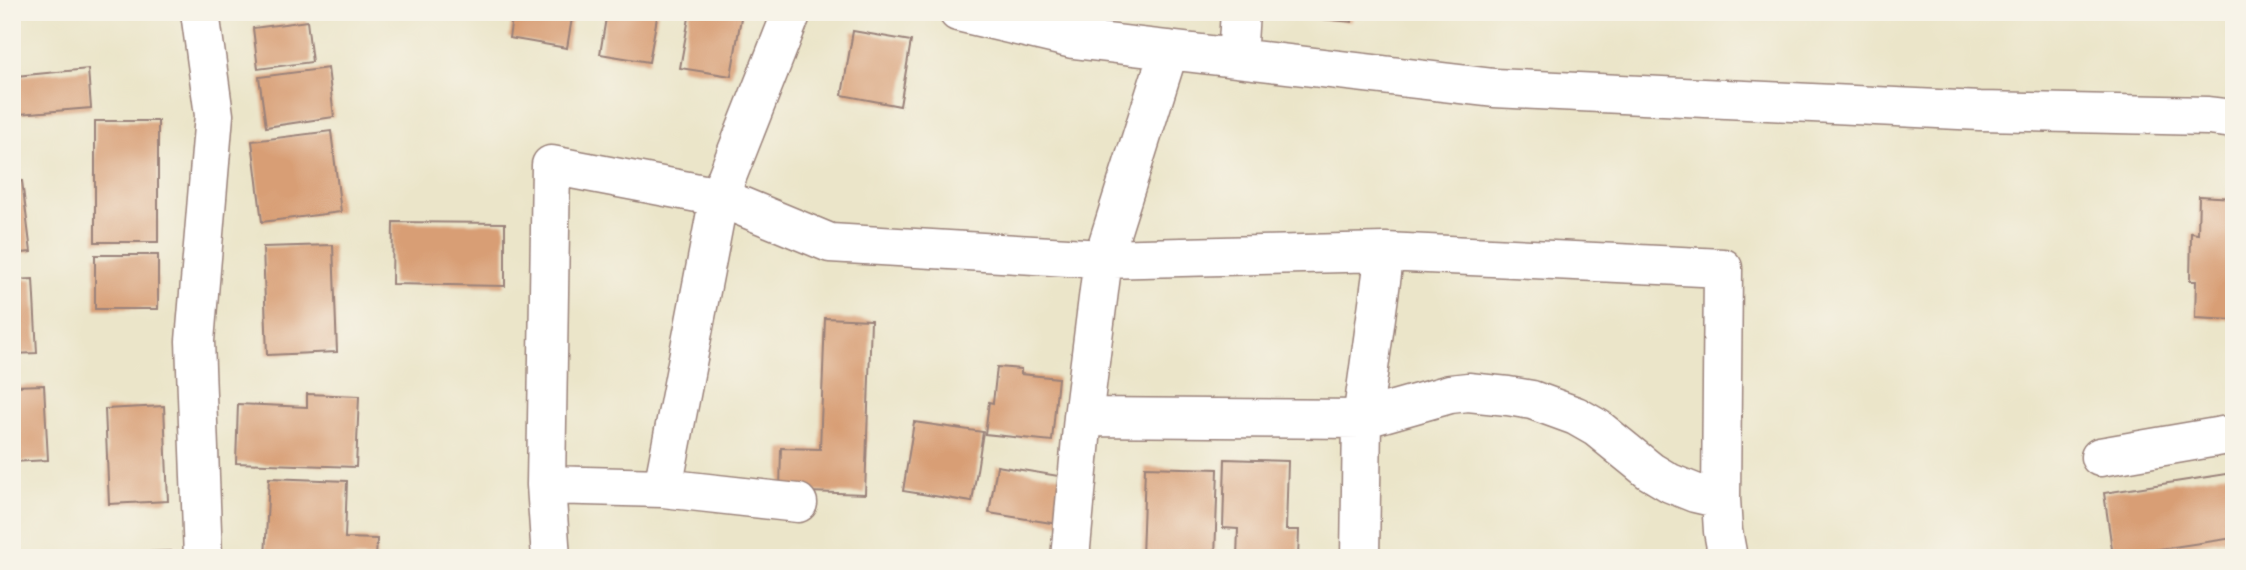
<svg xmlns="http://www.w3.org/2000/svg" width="2246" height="570" viewBox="0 0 2246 570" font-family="Itim,sans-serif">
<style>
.building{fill:#d89e74}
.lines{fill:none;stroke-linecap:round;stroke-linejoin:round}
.street-casing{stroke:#9a827a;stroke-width:41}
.street{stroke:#fff;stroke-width:38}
</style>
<rect width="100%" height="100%" fill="#f7f3e8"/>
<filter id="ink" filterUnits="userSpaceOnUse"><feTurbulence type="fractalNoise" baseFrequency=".0143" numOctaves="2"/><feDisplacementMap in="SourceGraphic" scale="14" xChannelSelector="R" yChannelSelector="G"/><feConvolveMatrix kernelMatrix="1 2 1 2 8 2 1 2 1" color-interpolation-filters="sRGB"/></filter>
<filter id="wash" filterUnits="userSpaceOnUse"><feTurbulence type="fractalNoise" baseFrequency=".00686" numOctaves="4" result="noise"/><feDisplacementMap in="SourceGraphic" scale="28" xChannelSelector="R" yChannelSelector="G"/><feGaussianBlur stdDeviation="1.57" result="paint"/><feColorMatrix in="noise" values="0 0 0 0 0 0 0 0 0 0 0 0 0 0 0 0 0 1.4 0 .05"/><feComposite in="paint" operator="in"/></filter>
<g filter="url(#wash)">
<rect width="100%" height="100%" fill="#ebe5c9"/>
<g id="blocks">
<path class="building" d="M513,12h60l-6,36 -58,-10z
M607,12h51l-9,50 -49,-8z
M690,12h52l-11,64 -51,-8z
M1313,12h51l-1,5 -11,-1v6l-40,-4z
M307,21l5,41 -54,7 -5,-41z
M853,31l58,10 -11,65 -58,-11z
M328,68l6,49 -68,10 -7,-50z
M88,69l3,39 -72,6 -3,-38z
M95,121h63v121h-63z
M331,131l10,81 -79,10 -10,-81z
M22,181l9,71 -19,2v-71z
M2199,196l35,2v122l-39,-2 1,-37h-6l1,-48 7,1z
M393,222l112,1v63l-113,-2z
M333,245l4,107 -70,3 -4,-108z
M95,255h63v54h-63z
M33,279l4,74 -25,1v-74z
M825,318l46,2 -6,174 -85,-3 1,-43 39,1z
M997,367l24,2v5l37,4 -6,63 -67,-7 4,-32 4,1z
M44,385l4,75 -36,2v-76z
M307,394l52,2 -3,71 -120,-4 2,-59 69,3z
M164,406l4,95 -59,3 -4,-95z
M914,422l69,10 -11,70 -69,-11z
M1225,459l63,2 -2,69h13l-1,28h-61l1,-29 -15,-1z
M997,466l74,12 -7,47 -75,-12z
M1145,467l73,2 -3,89h-73z
M2233,473l1,65 -121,18 -9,-63z
M269,478l78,3 -2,57 32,1 -1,19h-111z
M171,551v7h-48v-5z"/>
</g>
</g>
<g filter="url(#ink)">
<use href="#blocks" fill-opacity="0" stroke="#9a827a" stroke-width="2"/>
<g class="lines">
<g class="street-casing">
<path id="street" d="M200,12l14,103 -19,226 8,217
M958,12l115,27 421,49 486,23 228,5 26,3
M1237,58l3,-46
M1083,417l279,2 88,-25 18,-2 40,4 24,4 44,16 21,12 53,43 20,12 25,10 26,6
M2100,457l134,-23
M546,485l117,3 135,15
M663,488l56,-291 73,-185
M551,558l-5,-73 5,-320 168,32 111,46 273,16 282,-7 338,16 -2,231 2,32 5,27
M1070,558l13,-141 20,-158 66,-209
M1360,558l2,-139 23,-167"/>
</g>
<use href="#street" class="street"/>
</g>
</g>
<rect width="2246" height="570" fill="none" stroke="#f7f3e8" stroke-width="42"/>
</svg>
